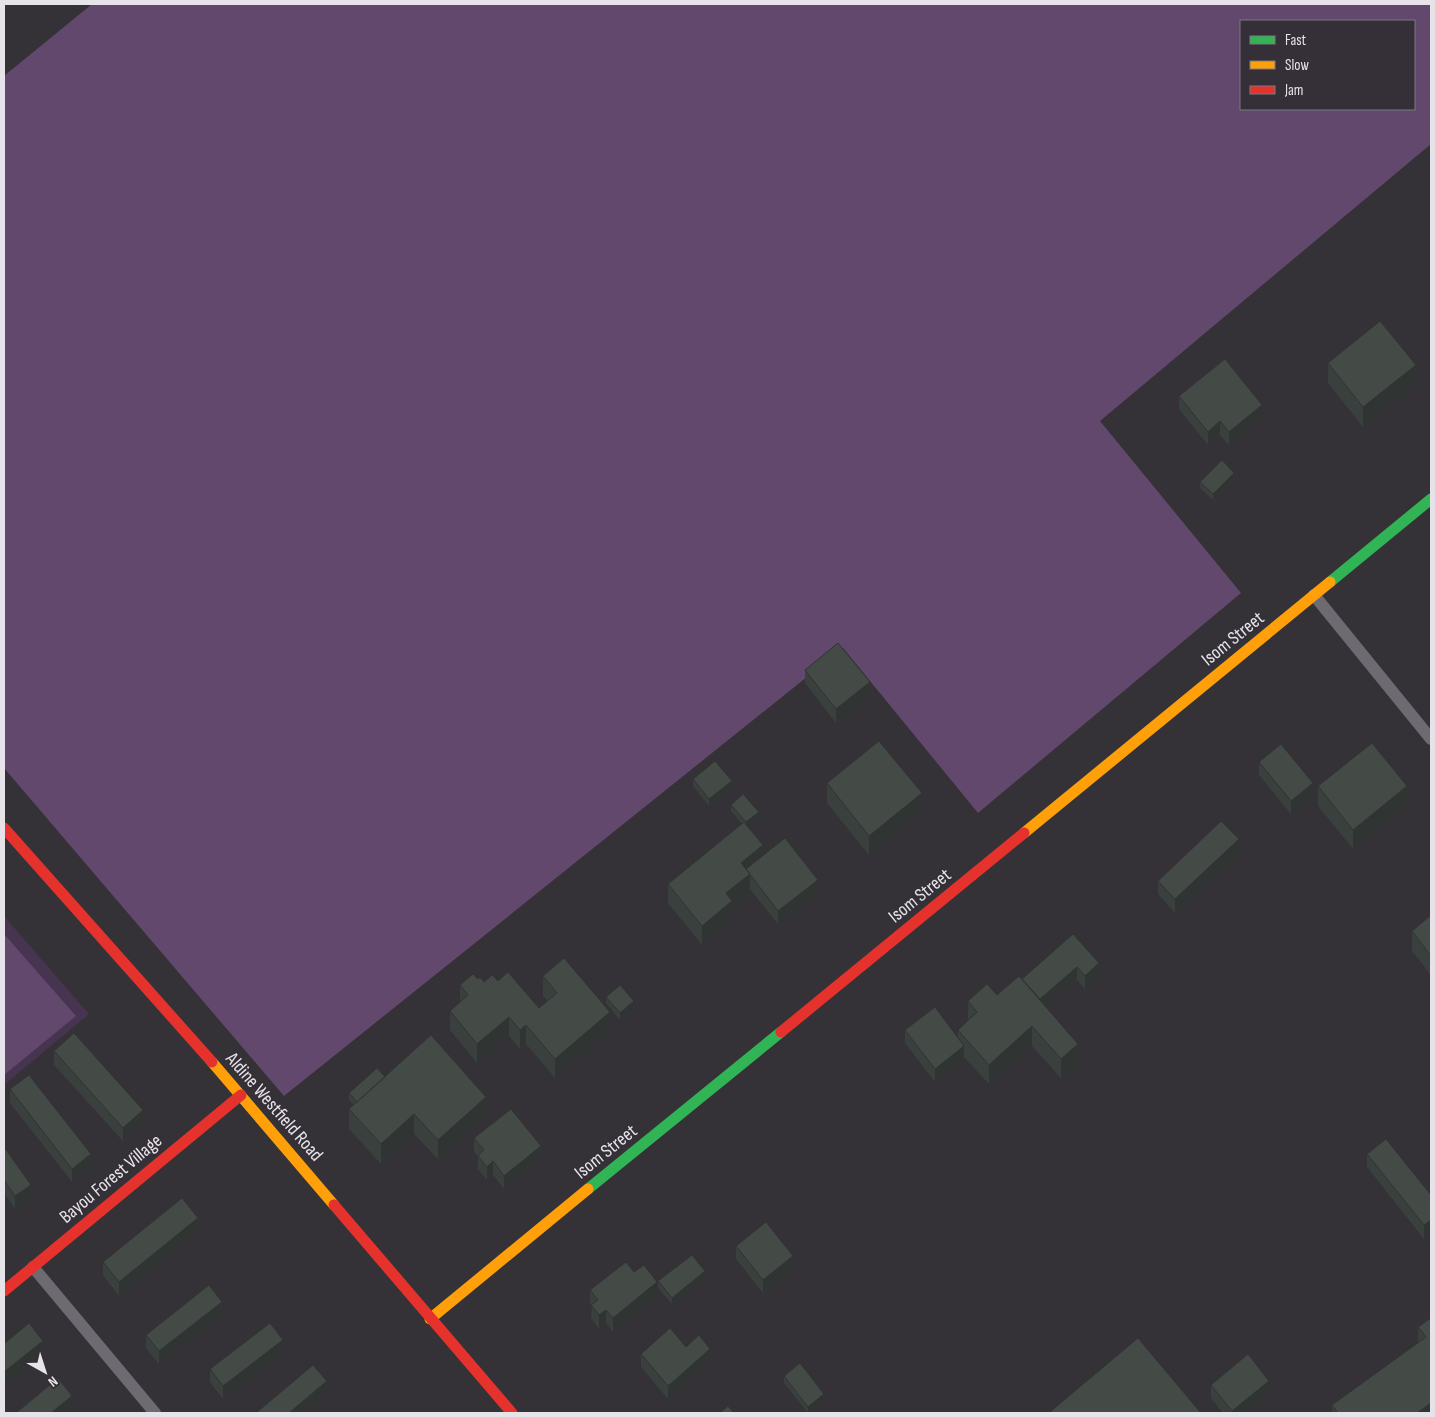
<svg xmlns="http://www.w3.org/2000/svg" width="1435" height="1417" viewBox="0 0 1435 1417" font-family="'Sofia Sans Condensed',sans-serif">
<style>
.green{fill:#473450}
.forest{fill:#61486c;fill-rule:evenodd}
.lines{fill:none;stroke-linecap:round;stroke-linejoin:round}
.lane{stroke:#6e6a71;stroke-width:12}
.fast{stroke:#30b455;stroke-width:11}
.slow{stroke:#ff9f0a;stroke-width:11}
.jam{stroke:#e5322d;stroke-width:11}
.wall{fill:#3a403d}
.shaded-wall{fill:#303432}
.building{fill:#444b47;stroke:#303432}
.labels{text-anchor:middle;dominant-baseline:central;stroke-width:4;stroke-linejoin:round;paint-order:stroke}
.street-label{font-size:19px;fill:#e7e4e9;stroke:#353038}
</style>
<rect width="100%" height="100%" fill="#343236"/>
<path class="green" d="M4,916l85,98 -85,71z"/>
<path class="forest" d="M92,4h1339v140l-331,277 141,172 -263,220 -135,-165 -559,448 -280,-328v-692zM1241,21h173v88h-173z
M4,934l72,82 -72,59z"/>
<g class="lines">
<path class="lane" d="M1314,595l117,144
M33,1267l122,146"/>
<path class="fast" d="M1330,582l101,-83
M588,1189l193,-157"/>
<path class="slow" d="M1024,833l306,-251
M212,1062l122,143
M430,1319l158,-130"/>
<path class="jam" d="M4,828l208,234
M781,1032l243,-199
M334,1205l178,208
M4,1291l237,-196"/>
</g>
<path class="wall" d="M1328,363l88,22 -53,42 -35,-44z
M1179,396l83,22 -33,27 -9,-10 -12,10 -29,-36z
M1234,479l-21,21 -13,-12v-6z
M805,670l65,26 -34,27 -31,-40z
M1259,762l54,34 -22,18 -32,-39z
M693,779l39,9 -23,18 -16,-20z
M827,783l95,29 -53,43 -42,-52z
M1318,786l89,20 -54,43 -35,-43z
M731,805l28,13 -11,9 15,29 55,37 -40,31 -28,-35v5l-18,14v12l-30,25 -34,-42v-19l74,-60 -11,-13z
M1239,853l-64,60 -17,-19v-13z
M1431,915v60l-19,-24v-20z
M1073,934l26,43 -14,12 -8,-9 -31,27 32,56 -17,15 -29,-32 -43,38 -25,-27v2l-29,23 -30,-39v-13l53,7v-7l10,-10v-19l29,-6 25,-15v-1z
M543,976l67,55 -55,47 -29,-34 -6,5 -11,-13 -32,27 -27,-33v-19l10,-9v-17l18,-6 6,3 14,-1 41,27 9,-7 -5,-5z
M606,997l28,11 -14,12 -14,-17z
M54,1051l89,72 -20,18 -69,-76z
M385,1077l101,39 -48,43 -24,-25 -33,30 -32,-35v-20l5,-4 -5,-5v-7z
M10,1089l81,78 -19,15 -62,-79z
M474,1138l67,21 -37,30 -11,-14 -6,5 -9,-11v-13l-4,-4z
M4,1147l27,51 -16,11 -11,-16z
M1367,1154l64,41 -7,44 -57,-72z
M198,1231l-79,65 -16,-21v-13z
M736,1246l57,24 -30,23 -27,-34z
M634,1272l23,24 -44,36 -7,-9 -7,6 -8,-11 1,-13 -2,-2v-13z
M705,1278l-33,26 -14,-16v-7z
M222,1315l-63,49 -13,-16v-13z
M1431,1318v95h-99v-8l86,-62v-16z
M686,1347l24,15 -42,37 -27,-32v-13z
M283,1354l-60,45 -13,-17v-13z
M784,1376l40,24 -16,13 -24,-30z
M1211,1385l58,9 -24,19h-22l-12,-15z"/>
<path class="shaded-wall" d="M1416,365v20l-53,42v-20z
M1262,405v13l-33,27v-13z
M1220,421v14l-12,10v-13z
M1234,473v6l-21,21v-6z
M870,682v14l-34,27v-14z
M732,781v7l-23,18v-7z
M1313,783v13l-22,18v-13z
M1407,786v20l-54,43v-19z
M922,793v19l-53,43v-19z
M759,812v6l-13,11v-7z
M1239,839v14l-64,60v-14z
M763,845v20l-13,10v19l-18,14v12l-30,25v-19l24,-33 15,-30z
M818,880v13l-40,31v-13z
M1099,963v14l-14,12v-13z
M1077,967v13l-37,33v-14z
M634,1001v7l-14,12v-7z
M610,1012v19l-55,47v-19z
M509,1017v19l-32,27v-19z
M526,1025v19l-6,5v-19z
M1032,1026v20l-43,38v-19z
M1078,1044v19l-17,15v-19z
M964,1046v13l-29,23v-13z
M486,1097v19l-48,43v-19z
M143,1110v13l-20,18v-13z
M414,1114v20l-33,30v-20z
M541,1146v13l-37,30v-13z
M91,1154v13l-19,15v-13z
M493,1161v14l-6,5v-13z
M31,1185v13l-16,11v-13z
M198,1218v13l-79,65v-14z
M1431,1220v13l-7,6v-14z
M793,1256v14l-30,23v-13z
M705,1271v7l-33,26v-6z
M657,1282v14l-44,36v-14z
M222,1302v13l-63,49v-13z
M606,1310v13l-7,6v-14z
M283,1340v14l-60,45v-13z
M43,1341v13l-39,32v-14z
M710,1349v13l-42,37v-13z
M327,1381v13l-22,19h-16z
M1269,1381v13l-24,19h-13v-2z
M824,1394v6l-16,13v-6z
M72,1396v13l-5,4h-16z
M1431,1403v10h-14z"/>
<path class="building" d="M1380,321l36,44 -53,42 -35,-44z
M1225,359l37,46 -33,27 -9,-11 -12,11 -29,-36z
M1222,460l12,13 -21,21 -13,-12z
M838,643l32,39 -34,27 -31,-39z
M879,741l43,52 -53,43 -42,-53z
M1372,743l35,43 -54,44 -35,-44z
M1281,744l32,39 -22,18 -32,-39z
M715,761l17,20 -23,18 -16,-20z
M743,794l16,18 -13,10 -15,-17z
M1221,821l18,18 -64,60 -17,-18z
M744,822l19,23 -22,18 9,11 -24,19 6,8 -30,25 -34,-42z
M785,838l33,42 -40,31 -32,-42z
M1431,915v41l-19,-25z
M1073,934l26,29 -14,13 -8,-9 -37,32 -18,-20z
M564,958l46,54 -55,47 -29,-34 -6,5 -11,-13 -32,27 -27,-33 18,-16 -8,-10 13,-11 5,5 2,-2 4,5 8,-7 6,6 10,-9 31,36 18,-15 -14,-17z
M1019,976l59,68 -17,15 -29,-33 -43,39 -31,-35 19,-18 -9,-11 19,-17 10,11z
M620,985l14,16 -14,12 -14,-16z
M935,1007l29,39 -29,23 -30,-39z
M74,1033l69,77 -20,18 -69,-77z
M431,1035l55,62 -48,43 -24,-26 -33,30 -32,-35z
M377,1068l8,9 -28,25 -8,-9z
M29,1075l62,79 -19,15 -62,-80z
M511,1109l30,37 -37,30 -11,-15 -6,6 -9,-11 6,-6 -10,-12z
M1386,1139l45,56v25l-7,5 -57,-71z
M4,1147l27,38 -16,11 -11,-16z
M182,1198l16,20 -79,64 -16,-20z
M766,1222l27,34 -30,24 -27,-34z
M692,1255l13,16 -33,27 -14,-17z
M626,1262l8,10 10,-7 13,17 -44,36 -7,-8 -7,5 -8,-10 7,-5 -8,-10z
M209,1285l13,17 -63,49 -13,-16z
M1431,1318v85l-14,10h-79l-6,-8 94,-68 -8,-10z
M29,1323l14,18 -39,31v-28z
M270,1323l13,17 -60,46 -13,-17z
M670,1328l16,19 13,-12 11,14 -42,37 -27,-32z
M1138,1338l63,75h-148l-2,-2z
M1248,1354l21,27 -37,30 -21,-26z
M800,1363l24,31 -16,13 -24,-31z
M313,1365l14,16 -38,32h-33z
M58,1378l14,18 -21,17h-35z
M728,1406l6,7h-14z"/>
<g class="labels">
<g class="street-label">
<text transform="translate(1233 639) rotate(-39)">Isom Street</text>
<text transform="translate(920 896) rotate(-39)">Isom Street</text>
<text transform="translate(274 1107) rotate(49)">Aldine Westfield Road</text>
<text transform="translate(606 1152) rotate(-39)">Isom Street</text>
<text transform="translate(111 1179) rotate(-40)">Bayou Forest Village</text>
</g>
</g>
<rect width="1435" height="1417" fill="none" stroke="#e7e4e9" stroke-width="10"/>
<rect x="1240" y="20" width="175" height="90" fill="#353038" stroke="#7c787f"/>
<rect x="1250" y="36" width="25" height="8" fill="#30b455" stroke="#7c787f"/>
<text x="1285" y="45" font-size="15" fill="#e7e4e9">Fast</text>
<rect x="1250" y="61" width="25" height="8" fill="#ff9f0a" stroke="#7c787f"/>
<text x="1285" y="70" font-size="15" fill="#e7e4e9">Slow</text>
<rect x="1250" y="86" width="25" height="8" fill="#e5322d" stroke="#7c787f"/>
<text x="1285" y="95" font-size="15" fill="#e7e4e9">Jam</text>
<g transform="translate(45 1372) rotate(141)" stroke="#353038" stroke-width="4" paint-order="stroke">
<path d="M0-4L9 19L0 12L-9 19Z" fill="#e7e4e9"/>
<text y="-8" font-size="14" font-weight="bold" text-anchor="middle" fill="#e7e4e9">N</text>
</g>
</svg>
